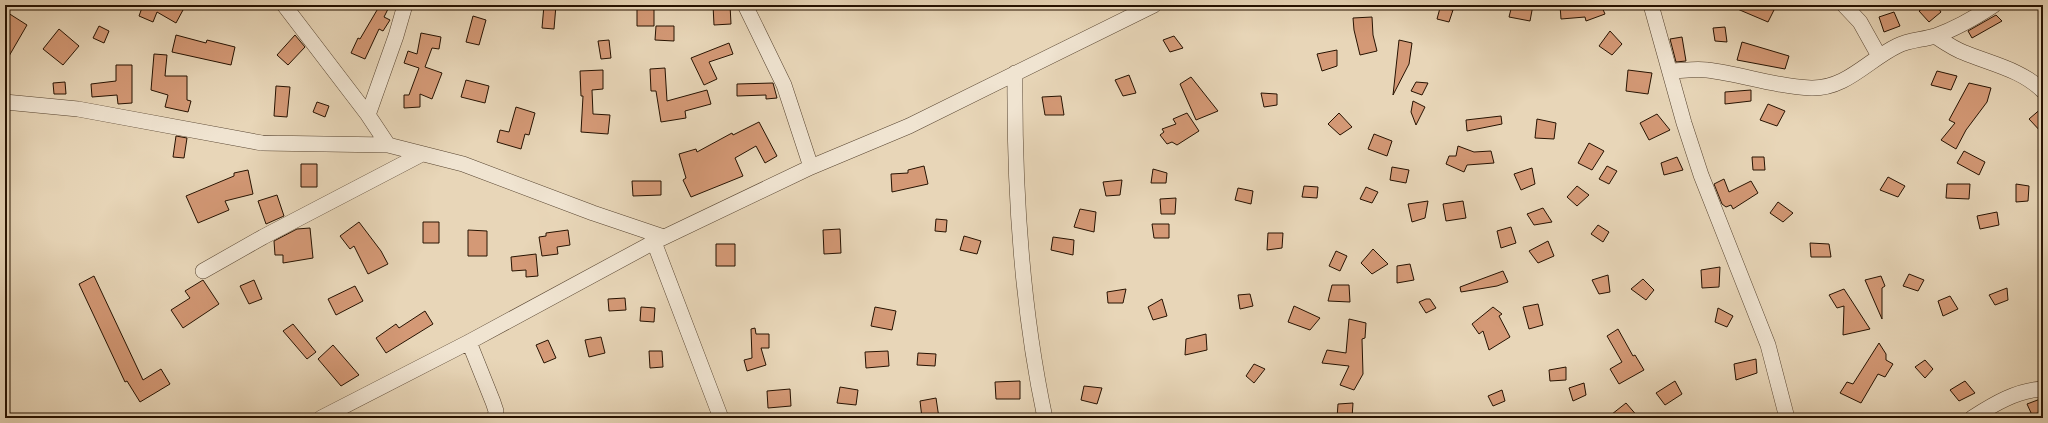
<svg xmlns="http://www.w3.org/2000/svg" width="2048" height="423" viewBox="0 0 2048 423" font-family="'Old Standard TT',serif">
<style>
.building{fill:#d49976;stroke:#261201}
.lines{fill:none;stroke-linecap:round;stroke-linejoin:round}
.street-casing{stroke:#56432f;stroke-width:16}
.street{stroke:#f0e4d1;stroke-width:15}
</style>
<rect width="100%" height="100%" fill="#e8d6b8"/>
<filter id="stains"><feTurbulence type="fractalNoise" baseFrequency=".005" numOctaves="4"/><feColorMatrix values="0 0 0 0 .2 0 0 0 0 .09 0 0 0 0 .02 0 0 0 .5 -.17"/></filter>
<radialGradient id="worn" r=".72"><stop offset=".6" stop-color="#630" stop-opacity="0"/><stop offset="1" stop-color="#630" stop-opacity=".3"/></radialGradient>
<path class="building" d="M143,5h32l8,5 -7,13 -19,-11 -4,10 -14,-6z
M380,5h10l-6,12 6,3 -7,11 -4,-2 -14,30 -14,-6 7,-15 2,1z
M544,5h12l-2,24 -12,-1z
M637,5h17v21h-17z
M713,5h17l1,19 -17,1z
M1512,5h21l-3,16 -21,-4z
M1560,5h41l4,9 -19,7 -1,-4 -24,2z
M1728,5h35l11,5 -6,12z
M1927,5h9l5,7 -12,10 -10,-11z
M1440,8l13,2 -4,12 -12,-3z
M5,11l22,14 -22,38z
M1894,12l6,14 -16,6 -5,-15z
M1996,15l6,6 -30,17 -4,-7z
M473,16l13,4 -7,25 -13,-3z
M1372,17l1,18 4,16 -17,4 -6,-25 -1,-12z
M99,26l10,5 -5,12 -11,-5z
M656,26h18v15l-19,-1z
M1725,27l2,15 -12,-1 -2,-13z
M59,29l20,17 -16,19 -20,-16z
M1610,31l12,13 -10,11 -13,-9z
M421,33l20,4 -2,12 -7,-1 -7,19 17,6 -10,26 -12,-5v13l-16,1v-13h5l10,-27 -15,-5 4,-12 9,3z
M176,35l30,8 1,-3 28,7 -4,18 -59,-13z
M295,35l10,12 -17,18 -11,-10z
M1174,36l9,12 -13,4 -7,-12z
M1682,37l4,24 -10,1 -6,-23z
M609,40l2,18 -10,1 -3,-18z
M1399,40l13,3 -3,21 -16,31z
M1742,42l47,14 -4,13 -48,-9z
M729,43l4,11 -24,8 8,17 -13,6 -13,-27z
M1337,50v16l-15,5 -5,-17z
M154,54l13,1 -2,21h22v24l4,1 -3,11 -23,-5 3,-12 -17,-5z
M116,65h16v38l-14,1 -1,-9 -25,2 -1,-13 25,-3z
M665,68l2,33 40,-11 4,14 -26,7 1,7 -25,4 -5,-31h-5l-1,-22z
M603,70v19l-11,1 1,24 17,1 -2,19 -27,-2 2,-36h-2l-1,-25z
M1628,70l24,3 -4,21 -22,-3z
M1937,71l20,5 -6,14 -20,-5z
M1129,75l7,18 -13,3 -8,-16z
M1191,77l27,34 -22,9 -16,-36z
M466,80l23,6 -4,17 -24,-6z
M65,82l1,12h-12l-1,-11z
M1416,82l12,1 -6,12 -11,-4z
M773,83l4,15 -11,1v-4l-29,1v-12z
M1969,83l22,5 -4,14 -21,28 -10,19 -15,-9 14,-17 -6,-3z
M276,86l14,1 -3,30 -13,-1z
M1751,90v11l-26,3v-12z
M1261,93l16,1v11l-13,2z
M1061,96l3,19h-19l-3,-18z
M1413,101l12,6 -9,18 -5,-13z
M317,102l12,4 -4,11 -12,-5z
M1768,104l17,7 -8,15 -17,-6z
M516,107l19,6 -6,22 -4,-1 -4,15 -24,-7 3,-12 9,2z
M2043,107v27l-14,-15z
M1187,113l12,18 -22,14 -5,-3 -5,2 -7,-9 4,-3 -2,-3 14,-5 -3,-5z
M1339,113l13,14 -12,8 -12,-11z
M1657,114l13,16 -21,10 -9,-17z
M1501,116l1,8 -35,7 -1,-11z
M1537,119l19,4 -2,16 -19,-1z
M759,122l18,34 -12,7 -9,-17 -21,12 8,18 -52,21 -8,-17 3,-2 -7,-24 17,-5 1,3 35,-19 1,2z
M1374,134l18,7 -5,15 -19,-7z
M176,136l11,2 -3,20 -11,-1z
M1589,143l15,8 -12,19 -14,-7z
M1458,146l16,6 17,-1 3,12 -27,2 -3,7 -18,-8 3,-8h7z
M1964,151l21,11 -6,13 -22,-12z
M1677,157l6,13 -19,5 -3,-12z
M1752,157h12l1,13h-12z
M301,164h16v23h-16z
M924,166l4,18 -36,8 -1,-18 17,-1v-3z
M1607,166l10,5 -8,13 -10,-5z
M1392,167l17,3 -3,13 -16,-3z
M1532,168l3,16 -14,6 -7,-16z
M1153,169l14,4 -1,10h-15z
M248,170l5,24 -28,7 4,9 -31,13 -12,-27 48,-20v-3z
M1888,177l17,9 -7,11 -18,-7z
M1724,179l5,13 22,-11 7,12 -25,16 -2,-4 -5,2 -4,-3 -8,-20z
M1122,180l-2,15 -14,1 -3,-14z
M632,181h29v14l-28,1z
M1947,184h23l-1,15 -23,-1z
M2016,184l13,2 -1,15 -12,1z
M1304,186l14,1 -1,11 -15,-1z
M1577,186l12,9 -12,11 -10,-9z
M1366,187l12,5 -6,11 -12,-4z
M1238,188l15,3 -2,13 -16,-4z
M277,195l7,21 -18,8 -8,-23z
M1176,198l-1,16h-14l-1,-15z
M1428,201l-3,17 -13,4 -4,-18z
M1463,201l3,17 -20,3 -3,-17z
M1778,202l15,11 -10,9 -13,-9z
M1543,208l9,14 -18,3 -7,-11z
M1080,209l16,3 -2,20 -20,-5z
M1997,212l2,13 -19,4 -3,-13z
M936,219l11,1 -1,12 -11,-1z
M359,222l22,29 7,13 -20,10 -14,-28 -4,3 -10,-13z
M423,222h16v21h-16z
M1152,224h17v14h-15z
M1598,225l11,7 -6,10 -12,-8z
M1511,227l5,16 -15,5 -4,-17z
M310,228l3,30 -30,5v-8h-8l-1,-14 23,-12z
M840,229l1,24 -17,1 -1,-24z
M468,230l19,1v25h-19z
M568,230l2,15 -13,2 1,7 -16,2 -3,-19 7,-1v-3z
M1268,233h15l-1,15 -15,2z
M964,236l17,5 -4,13 -17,-4z
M1053,237l21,3 -1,15 -22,-5z
M1548,241l6,15 -16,7 -9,-12z
M1810,243l19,1 2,13h-20z
M716,244h19v22h-19z
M1373,249l15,15 -16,10 -11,-11z
M1336,251l11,5 -7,15 -11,-5z
M536,254l2,22 -12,1v-7l-14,1 -1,-14z
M1410,264l4,16 -17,3v-17z
M1720,267l-1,20 -17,1 -1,-18z
M1503,271l5,11 -11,4 -36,6 -1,-5z
M1909,274l15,6 -6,11 -15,-5z
M1608,275l2,17 -11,2 -7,-14z
M94,276l49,104 18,-11 9,15 -30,18 -13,-21 -2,1 -46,-98z
M1881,276l4,10 -3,2v31l-17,-39z
M1643,279l11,11 -8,10 -15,-11z
M203,280l16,24 -36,24 -12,-18 19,-12 -5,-7z
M254,280l8,19 -13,5 -9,-18z
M1332,285h17l1,17 -22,-1z
M355,286l8,15 -27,14 -8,-16z
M2007,288l1,12 -13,5 -6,-10z
M1126,289l-3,14h-15l-1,-11z
M1844,289l26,40 -27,6 1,-29 -7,2 -8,-13z
M1250,294l3,12 -13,3 -2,-14z
M1950,296l8,13 -15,7 -5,-15z
M625,298l1,12 -17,1 -1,-12z
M1162,299l5,17 -14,4 -5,-13z
M1426,299h4l6,9 -10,5 -7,-11z
M1538,304l5,21 -14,4 -6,-22z
M1294,306l26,12 -10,12 -22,-8z
M641,307l14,1 -1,14 -14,-1z
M875,307l21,4 -4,19 -21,-4z
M1493,307l9,7 -3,2 11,21 -21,13 -6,-19 -4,3 -7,-10z
M1718,308l15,8 -6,11 -12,-5z
M425,311l8,13 -47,29 -10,-15 20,-14 3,4z
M1349,319l17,4 -1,15 -3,1 1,35 -9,16 -14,-5 9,-19 -27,-3 5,-13 19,3z
M293,324l23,28 -9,7 -24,-28z
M755,328l1,6h13v14h-8l5,17 -19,6 -3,-11 8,-2 -1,-29z
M1618,329l15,27 2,-1 9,15 -25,14 -9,-15 12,-7 -15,-26z
M1206,334l1,16 -22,5 1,-16z
M601,337l4,16 -16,4 -4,-17z
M548,340l8,18 -12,5 -8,-18z
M1879,343l7,11v6l7,4 -8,13 -7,-3 -17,29 -21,-10 7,-11 6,2z
M333,345l26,30 -18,11 -23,-27z
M649,351h13l1,16 -13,1z
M888,351l1,15 -23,2 -1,-16z
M918,353l18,1 -1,12 -18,-1z
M1756,359l1,14 -21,7 -2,-16z
M1925,360l8,9 -8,9 -10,-11z
M1254,364l11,5 -11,14 -8,-7z
M1566,367v13l-16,1 -1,-11z
M1020,381v18h-24l-1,-17z
M1675,381l7,13 -17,11 -9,-12z
M1965,381l10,12 -16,8 -9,-11z
M1584,383l2,12 -13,6 -4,-13z
M1084,386l18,2 -5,16 -16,-4z
M840,387l18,3 -2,15 -19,-2z
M790,389l1,17 -23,2 -1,-17z
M1502,390l3,11 -12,5 -5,-10z
M936,398l3,20h-17l-2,-17z
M2043,398v13l-11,4 -5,-11z
M1353,403l-1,15h-15l1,-14z
M1626,403l13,15h-32z"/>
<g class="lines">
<g class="street-casing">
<path id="street" d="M284,5l84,110
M745,5l39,80 27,82
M1651,5l33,118 17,52 67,170 19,73
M1844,5l16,17 19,34
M1935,36c9,6 19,13 30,17 27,11 57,17 78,38
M1671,71c11,0 24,-3 36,-1 35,4 69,17 104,18 35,1 57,-28 86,-42 12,-6 25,-6 38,-10 20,-7 41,-19 59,-31
M1015,73c-1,116 6,232 30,345
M5,102l73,7 184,34 126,2 75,19 130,49 71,24
M388,145l-20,-30 28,-79 9,-31
M654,242l67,176
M203,271l60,-34 159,-83
M469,342l24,60 3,9 -1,7
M321,418l148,-76 185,-100 157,-75 98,-41 245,-121
M1972,418c22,-14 45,-28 71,-29"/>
</g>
<use href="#street" class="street"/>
</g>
<rect width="2048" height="423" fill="none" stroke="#e8d6b8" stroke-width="20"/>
<rect x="6" y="6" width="2036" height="411" fill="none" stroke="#261201" stroke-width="2"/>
<rect x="10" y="10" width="2028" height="403" fill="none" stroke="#261201"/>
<rect width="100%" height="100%" filter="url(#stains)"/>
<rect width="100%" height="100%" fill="url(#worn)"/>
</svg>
